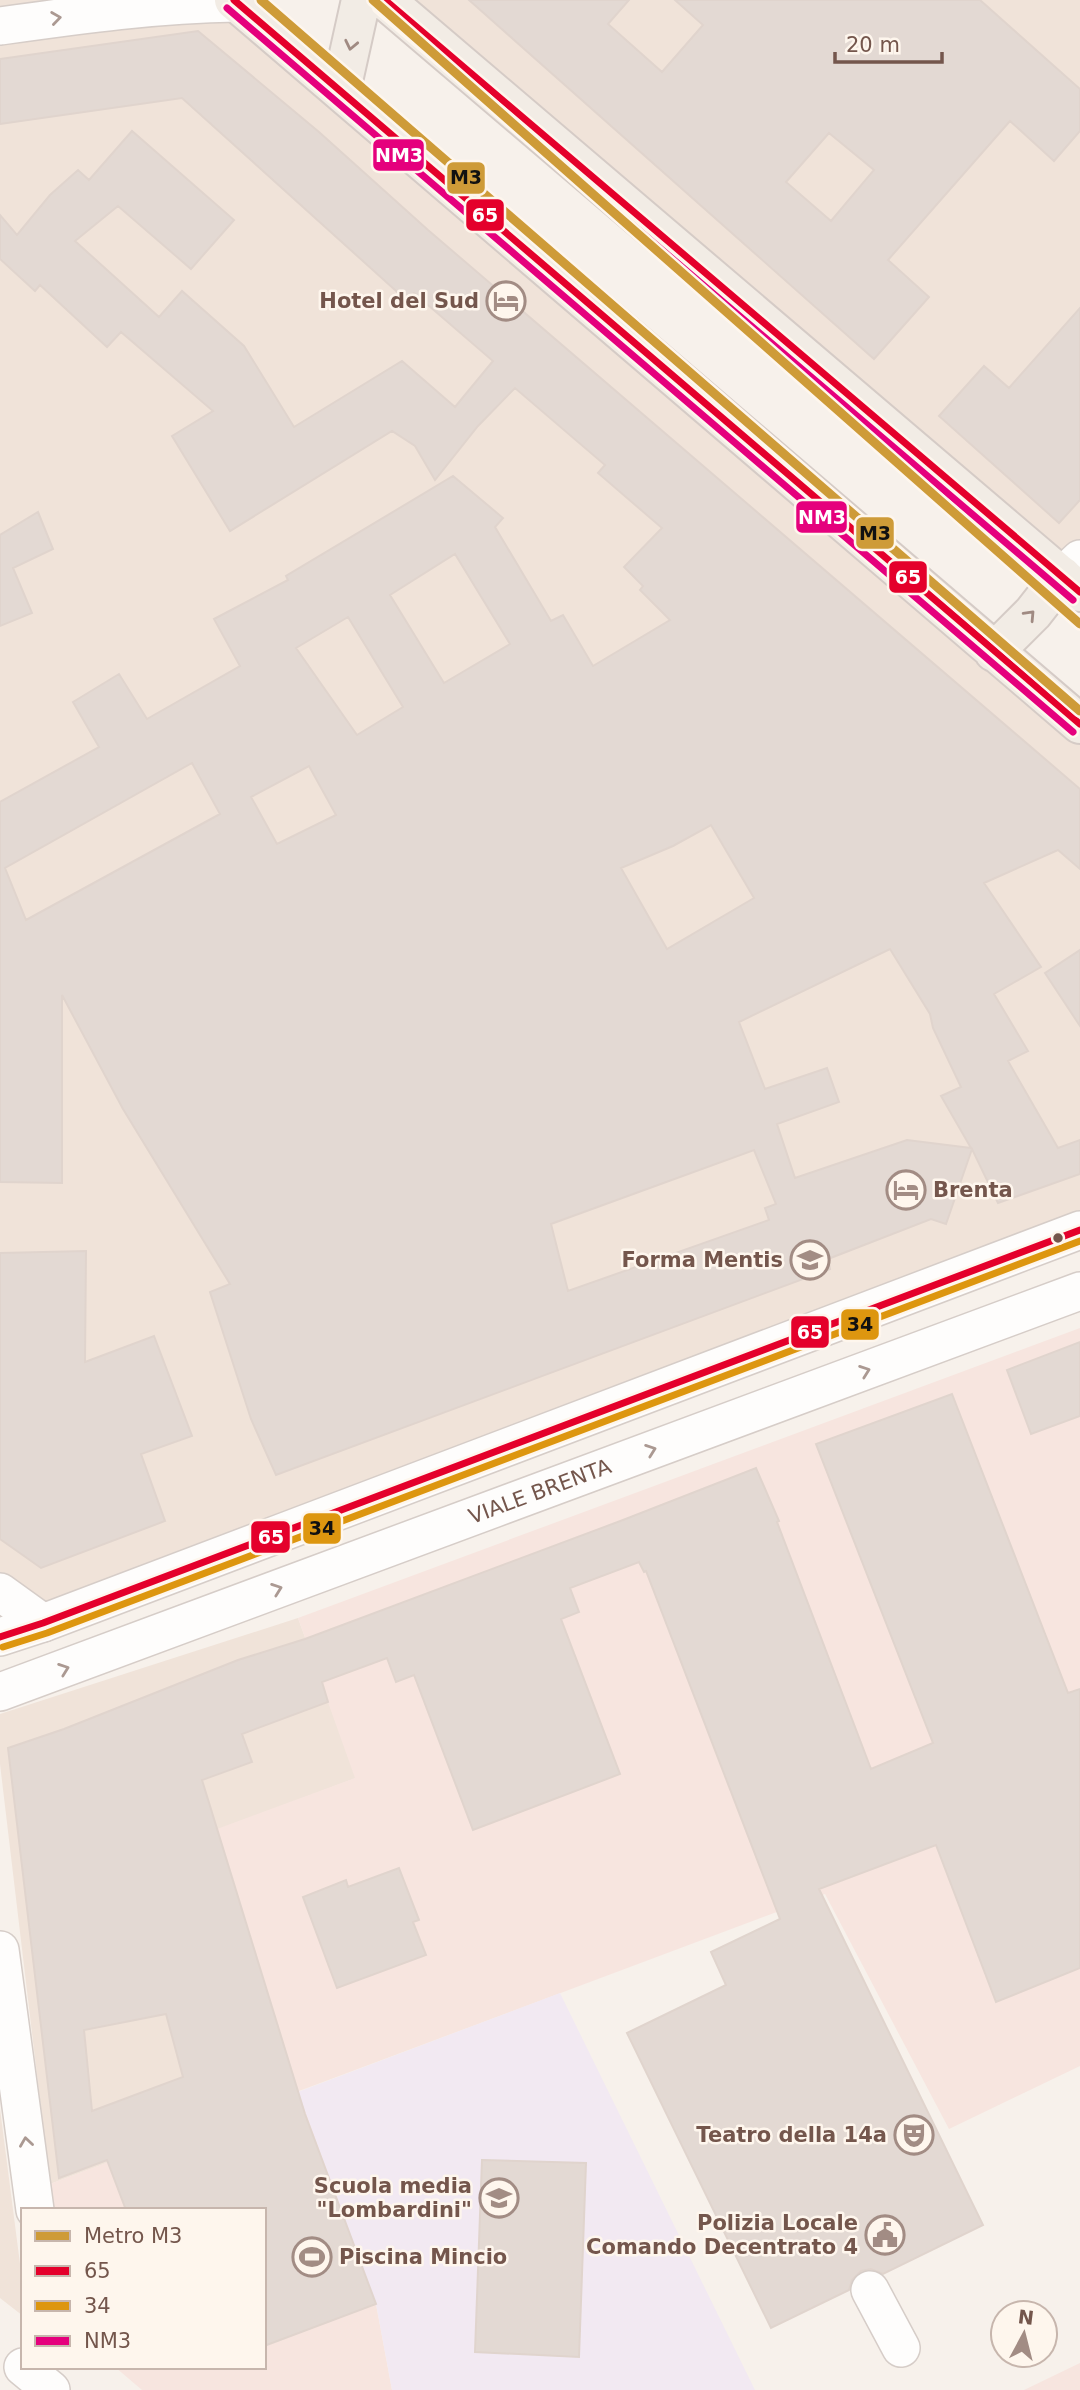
<svg xmlns="http://www.w3.org/2000/svg" width="1080" height="2390" viewBox="0 0 1080 2390" font-family="'DejaVu Sans',sans-serif">
<style>
.residential{fill:#f0e3d9}
.commercial{fill:#f7e5df}
.education{fill:#f2e9f2}
.building{fill:#e3d9d3;stroke:#e0d4cd;stroke-width:2;fill-rule:evenodd}
.lines{fill:none;stroke-linecap:round;stroke-linejoin:round}
.minor-casing{stroke:#d6cdc8;stroke-width:40}
.major-casing{stroke:#d5cbc6;stroke-width:42}
.minor{stroke:#fefdfc;stroke-width:37}
.major{stroke:#f2ece5;stroke-width:38}
.bus-1-casing{stroke:#fef6ed;stroke-width:12}
.bus-2-casing{stroke:#fef6ed;stroke-width:12}
.bus-3-casing{stroke:#fef6ed;stroke-width:12}
.bus-1{stroke:#e4002b;stroke-width:7}
.bus-2{stroke:#dd960f;stroke-width:7}
.bus-3{stroke:#e5007d;stroke-width:7}
.metro-1-casing{stroke:#fef6ed;stroke-width:14}
.metro-1{stroke:#ce9b38;stroke-width:9}
.oneway{stroke:#ab9992}
.oneway2{stroke:#a08a82}
.bus-dot{fill:#74564c;stroke:#fef6ed;stroke-width:2.5}
.labels{text-anchor:middle;dominant-baseline:central;stroke-width:5;stroke-linejoin:round;paint-order:stroke}
.poi-label{font-size:21px;font-weight:bold;fill:#74564c;stroke:#fef6ed;text-anchor:end}
.street-label{font-size:21px;fill:#74564c;stroke:#fef6ed}
.line-badge{stroke:#fef6ed;stroke-width:2.5}
.badge-label{font-size:19px;text-anchor:middle;font-weight:bold;fill:#fff}
.pale-badge-label{font-size:19px;text-anchor:middle;font-weight:bold;fill:#111}
</style>
<rect width="100%" height="100%" fill="#f7f1eb"/>
<path class="residential" d="M0,0h230l850,729v497l-1080,408z
M402,0h678v590z
M298,1618l58,160 -139,52 81,262 -248,92 -50,-420v-50z
M0,2109l23,178v29l-23,-18z"/>
<path class="commercial" d="M1080,1328v738l-131,63 -124,-235 -526,197 77,213 16,86h-250l-27,-23h149v-157h-210l-4,-26 248,-93 -81,-262 138,-51 -57,-160z
M1080,2363v27h-56z"/>
<path class="education" d="M560,1993l195,397h-363l-16,-86 -78,-212z"/>
<path class="building" d="M469,0h160l-21,24 54,48 41,-47 -28,-25h305l100,89v42l-26,30 -44,-40 -122,139 41,37 -55,62zM829,133l45,37 -43,51 -45,-39z
M198,31l121,101 109,98 652,559v80l-22,-19 -74,33 57,84 -47,27 34,57 -20,10 50,87 22,-8v34l-82,29 -26,-54 -26,75 -15,-5 -103,40 2,10 -554,206 -25,-56 -41,-127 20,-8 -107,-175 -61,-114v188l-62,-1v-380l99,-55 -26,-45 46,-28 28,45 93,-53 -26,-47 74,-39 -2,-4 167,-100 50,42 -8,9 56,94 12,-6 30,51 77,-46 -30,-30 3,-4 -19,-19 38,-39 -64,-55 7,-8 -90,-77 -37,38 -43,54 -20,-34 -23,-15 -162,100 -58,-95 41,-25 -92,-79 -14,15 -67,-62 -5,6 -35,-32v-44l17,20 33,-40 28,-25 11,10 43,-49 102,89 -43,49 -73,-63 -43,35 84,76 23,-26 62,55 50,81 108,-66 53,46 38,-46 -79,-68 -9,6 -223,-201 -182,26v-65zM455,554l55,90 -66,39 -54,-88zM348,617l55,90 -46,28 -61,-87zM192,763l28,51 -194,106 -21,-52zM309,766l27,49 -59,29 -26,-47zM711,825l43,73 -87,51 -46,-81 52,-22zM890,949l40,65 3,14 28,59 -20,9 30,52 -64,-8 -112,38 -18,-54 62,-22 -12,-34 -62,21 -26,-67zM754,1150l22,54 -11,4 4,12 -201,71 -17,-67z
M1080,308v192l-21,23 -120,-107 45,-50 25,22z
M38,512l15,37 -40,19 19,45 -32,13v-91z
M1080,950v76l-35,-53z
M86,1251l-1,111 69,-26 38,100 -51,18 24,67 -124,47 -41,-29v-286z
M1080,1342v74l-49,18 -24,-64z
M952,1394l116,299 12,-4v279l-84,34 -60,-157 -117,44 164,336 -100,49 -12,-5 -10,2 -9,9 -3,10 -78,38 -144,-295 99,-48 -15,-33 69,-33 -134,-348 -2,1 -5,-10 -69,26 9,24 -18,7 59,155 -147,56 -59,-155 -18,7 -9,-24 -65,24 6,20 -86,32 10,28 -50,18 103,334 71,190 -112,42v-136h-138l-19,-50 -48,18 -51,-430 56,-19 174,-69 67,-21 318,-119 133,-52 23,53 -2,1 94,247 62,-26 -117,-299zM166,2014l17,63 -91,34 -8,-81z
M399,1868l20,52 -6,2 13,33 -89,33 -34,-91 43,-17 2,7z
M482,2160l104,3 -7,194 -104,-5z"/>
<g class="lines">
<g class="minor-casing">
<g id="minor">
<path d="M0,26c79,-11 157,-22 237,-23"/>
<path d="M1062,576l18,-17"/>
<path d="M0,1592l43,31"/>
<path d="M0,1637l43,-14 1037,-393"/>
<path id="s1" d="M0,1692l1080,-401"/>
<path d="M0,1950l35,260"/>
<path d="M870,2290l31,58"/>
<path d="M23,2367l28,23"/>
</g>
</g>
<g class="major-casing">
<path id="major" d="M234,0l846,724
M385,0l695,592
M341,90l20,-90
M994,652l39,-39 29,-37"/>
</g>
<use href="#minor" class="minor"/>
<use href="#major" class="major"/>
<g class="bus-1-casing">
<path id="bus-1" d="M234,0l846,724
M385,0l695,592
M0,1637l43,-14 1037,-393"/>
</g>
<g class="bus-2-casing">
<path id="bus-2" d="M3,1647l44,-14 1033,-392"/>
</g>
<g class="bus-3-casing">
<path id="bus-3" d="M227,8l846,724
M378,8l695,592"/>
</g>
<use href="#bus-1" class="bus-1"/>
<use href="#bus-2" class="bus-2"/>
<use href="#bus-3" class="bus-3"/>
<g class="metro-1-casing">
<path id="metro-1" d="M261,0l819,711
M373,0l707,624"/>
</g>
<use href="#metro-1" class="metro-1"/>
</g>
<defs><path id="oneway-chevron" d="M-2-3.5L2.5 0L-2 3.5" fill="none" stroke-width="1.6" stroke-linecap="round" stroke-linejoin="round" transform="scale(1.75)"/></defs>
<g class="oneway">
<use href="#oneway-chevron" transform="translate(56 18) rotate(-8)"/>
<use href="#oneway-chevron" transform="translate(865 1371) rotate(-20)"/>
<use href="#oneway-chevron" transform="translate(651 1450) rotate(-20)"/>
<use href="#oneway-chevron" transform="translate(277 1589) rotate(-20)"/>
<use href="#oneway-chevron" transform="translate(64 1669) rotate(-20)"/>
<use href="#oneway-chevron" transform="translate(26 2142) rotate(-98)"/>
</g>
<g class="oneway2">
<use href="#oneway-chevron" transform="translate(351 45) rotate(102)"/>
<use href="#oneway-chevron" transform="translate(1030 615) rotate(-47)"/>
</g>
<defs>
<g id="hotel-ring" transform="scale(2.0125)"><circle r="9.5" fill="#fef6ed" stroke="#a28c84" stroke-width="1.5"/><path d="M-6-4.5h1.5V1H6V5H4.5V3h-9V5H-6ZM-4 0a1.8 1.8 0 1 1 3.6 0ZM.5 0V-2.5h3Q6-2.5 6 0Z" fill="#a28c84"/></g>
<g id="university-ring" transform="scale(2.0125)"><circle r="9.5" fill="#fef6ed" stroke="#a28c84" stroke-width="1.5"/><path d="M0-5L7-2L0 1L-7-2ZM-4 1L0 2.5L4 1V4Q0 6-4 4Z" fill="#a28c84"/></g>
<g id="theatre-ring" transform="scale(2.0125)"><circle r="9.5" fill="#fef6ed" stroke="#a28c84" stroke-width="1.5"/><path d="M-5-5.5Q0-4 5-5.5V0Q5 5 0 6Q-5 5-5 0ZM-3.3-2.5H-1v1.5H-3.3ZM1-2.5H3.3v1.5H1ZM-2.8 1Q0 5.5 2.8 1Z" fill="#a28c84"/></g>
<g id="school-ring" transform="scale(2.0125)"><circle r="9.5" fill="#fef6ed" stroke="#a28c84" stroke-width="1.5"/><path d="M0-5L7-2L0 1L-7-2ZM-4 1L0 2.5L4 1V4Q0 6-4 4Z" fill="#a28c84"/></g>
<g id="civic-ring" transform="scale(2.0125)"><circle r="9.5" fill="#fef6ed" stroke="#a28c84" stroke-width="1.5"/><path d="M-.6-6.5H3V-4.5H.6V-3L4-1V1h2V6H-6V1h2V-1L-.6-3ZM-1.2 2.5V6h2.4V2.5Z" fill="#a28c84"/></g>
<g id="stadium-ring" transform="scale(2.0125)"><circle r="9.5" fill="#fef6ed" stroke="#a28c84" stroke-width="1.5"/><path d="M0-5a6.5 5 0 1 0 0 10a6.5 5 0 1 0 0-10ZM-3.5-1.8h7v3.6h-7Z" fill="#a28c84"/></g>
</defs>
<g fill-rule="evenodd">
<use href="#hotel-ring" x="506" y="301"/>
<use href="#hotel-ring" x="906" y="1190"/>
<use href="#university-ring" x="810" y="1260"/>
<use href="#theatre-ring" x="914" y="2135"/>
<use href="#school-ring" x="499" y="2198"/>
<use href="#civic-ring" x="885" y="2235"/>
<use href="#stadium-ring" x="312" y="2257"/>
</g>
<circle class="bus-dot" cx="1058" cy="1238" r="6"/>
<g class="labels">
<g class="poi-label">
<text x="479" y="301">Hotel del Sud</text>
<text x="933" y="1190" text-anchor="start">Brenta</text>
<text x="783" y="1260">Forma Mentis</text>
<text x="887" y="2135">Teatro della 14a</text>
<text x="472" y="2186">Scuola media<tspan x="472" dy="24">"Lombardini"</tspan></text>
<text x="858" y="2223">Polizia Locale<tspan x="858" dy="24">Comando Decentrato 4</tspan></text>
<text x="339" y="2257" text-anchor="start">Piscina Mincio</text>
</g>
<g class="street-label">
<text stroke="none"><textPath href="#s1" startOffset="576">VIALE BRENTA</textPath></text>
</g>
</g>
<g class="line-badge">
<rect x="372" y="138" width="53" height="34" rx="7" fill="#e5007d"/>
<rect x="446" y="161" width="40" height="34" rx="7" fill="#ce9b38"/>
<rect x="465" y="198" width="40" height="34" rx="7" fill="#e4002b"/>
<rect x="795" y="500" width="53" height="34" rx="7" fill="#e5007d"/>
<rect x="855" y="516" width="40" height="34" rx="7" fill="#ce9b38"/>
<rect x="888" y="560" width="40" height="34" rx="7" fill="#e4002b"/>
<rect x="840" y="1308" width="40" height="33" rx="7" fill="#dd960f"/>
<rect x="790" y="1315" width="40" height="34" rx="7" fill="#e4002b"/>
<rect x="302" y="1512" width="40" height="33" rx="7" fill="#dd960f"/>
<rect x="250" y="1520" width="41" height="34" rx="7" fill="#e4002b"/>
</g>
<g class="badge-label">
<text x="399" y="162">NM3</text>
<text x="485" y="222">65</text>
<text x="822" y="524">NM3</text>
<text x="908" y="584">65</text>
<text x="810" y="1339">65</text>
<text x="271" y="1544">65</text>
</g>
<g class="pale-badge-label">
<text x="466" y="184">M3</text>
<text x="875" y="540">M3</text>
<text x="860" y="1331">34</text>
<text x="322" y="1535">34</text>
</g>
<rect x="21" y="2208" width="245" height="161" fill="#fef6ed" stroke="#c7b6ad" stroke-width="2"/>
<rect x="35" y="2231" width="35" height="10" fill="#ce9b38" stroke="#c7b6ad" stroke-width="2"/>
<text x="84" y="2243" font-size="21" fill="#74564c">Metro M3</text>
<rect x="35" y="2266" width="35" height="10" fill="#e4002b" stroke="#c7b6ad" stroke-width="2"/>
<text x="84" y="2278" font-size="21" fill="#74564c">65</text>
<rect x="35" y="2301" width="35" height="10" fill="#dd960f" stroke="#c7b6ad" stroke-width="2"/>
<text x="84" y="2313" font-size="21" fill="#74564c">34</text>
<rect x="35" y="2336" width="35" height="10" fill="#e5007d" stroke="#c7b6ad" stroke-width="2"/>
<text x="84" y="2348" font-size="21" fill="#74564c">NM3</text>
<g transform="translate(1024 2334) rotate(7)"><circle r="33" fill="#fef6ed" stroke="#c7b6ad" stroke-width="2"/>
<path d="M0-5L12 26L0 18L-12 26Z" fill="#a28c84"/>
<text y="-10" font-size="19" font-weight="bold" text-anchor="middle" fill="#74564c">N</text>
</g>
<path d="M835 52v10h107v-10" fill="none" stroke="#74564c" stroke-width="3.5"/>
<text x="846" y="52" font-size="21" fill="#74564c" stroke="#fef6ed" stroke-width="5" paint-order="stroke">20 m</text>
</svg>
